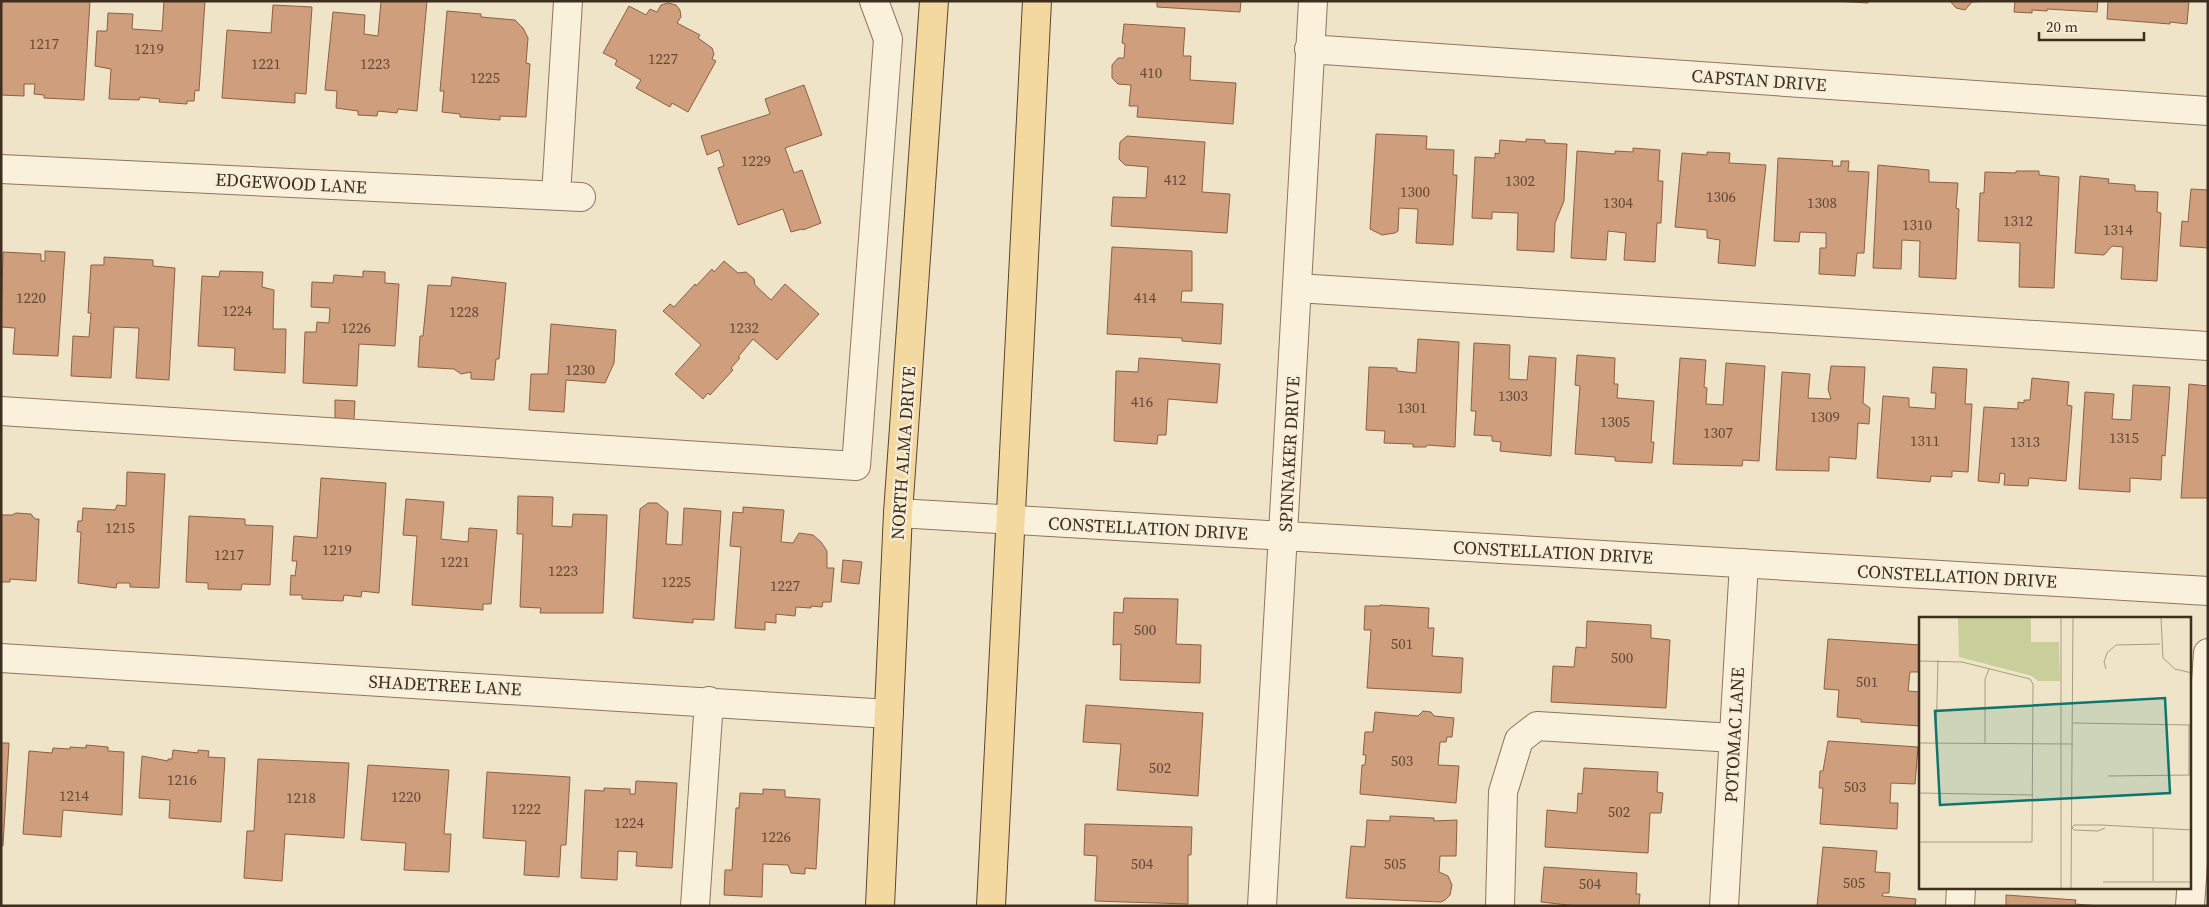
<svg xmlns="http://www.w3.org/2000/svg" width="2209" height="907" viewBox="0 0 2209 907" font-family="'Source Serif 4',serif">
<style>
.building{fill:#cf9f7d;stroke:#8d5f41}
.lines{fill:none;stroke-linecap:round;stroke-linejoin:round}
.minor-casing{stroke:#8d765c;stroke-width:30}
.major-casing{stroke:#5b4430;stroke-width:30}
.minor{stroke:#faf1dc;stroke-width:28}
.major{stroke:#f3d9a0;stroke-width:28}
.labels{text-anchor:middle;dominant-baseline:central;stroke-width:4.5;stroke-linejoin:round;paint-order:stroke}
.number-label{font-size:15px;fill:#624a37}
.street-label{font-size:18px;fill:#3d2e20;stroke:#f7eed8}
.inset-road{fill:none;stroke:#a89b85;stroke-width:1}
.view{fill:#0f766e;fill-opacity:0.15;stroke:#0f766e;stroke-width:2.5}
.inset-edge{fill:none;stroke:#3d2e20;stroke-width:2.5}
</style>
<rect width="100%" height="100%" fill="#f0e4c8"/>
<path class="building" d="M1,1h89l-6,99 -40,-2v-3l-10,-1 1,-10h-11v12l-23,-1z
M164,1h41l-6,90 -4,-1 -1,11h-7v3l-28,-2 1,-3 -20,-2 -1,3 -30,-1 2,-30 -16,-3 2,-35h10l1,-18 25,1 -1,15 30,2z
M381,1h46l-10,110 -19,-2 -1,4 -19,-2 -1,5 -19,-1v-4l-22,-3 1,-17 -12,-1 8,-78 32,3 -1,19 14,2z
M1157,1h84l-1,11 -83,-5z
M1835,1h33v2z
M1950,1h36l-14,1 -7,8 -9,-2z
M2015,1h83l-1,11 -50,-3v2l-15,-1v3l-18,-1z
M2108,1h81l-2,23 -17,-2v2l-63,-5z
M668,3l8,2 4,5 1,7 -4,6 23,12 -2,3 14,10 2,6 -2,5 4,2 -28,51 -16,-9 -2,4 -34,-19 5,-8 -26,-15 2,-5 -14,-7 26,-47 17,9 4,-6 7,3 4,-7z
M273,5l39,2 -6,87 -11,-1v10l-73,-5 5,-68 44,3z
M447,11l34,3v3l34,3 8,8 5,10 -2,25 4,1 -4,53 -26,-1v4l-40,-3v-3l-18,-2 2,-21h-4z
M1124,24l61,4 -2,28h8l-1,24 46,3 -3,41 -96,-7 1,-11h-9l2,-21 -13,-1 -6,-6v-13l6,-7h6l1,-14 -3,-1z
M804,85l18,50 -37,13 9,25 8,-3 19,53 -18,7 -1,-1 -11,3 -8,-23 -45,16 -20,-57 6,-2 -5,-16 -12,5 -6,-19 69,-22 -5,-15z
M1376,134l51,2 -1,13 28,1 -1,25h4l-4,70 -37,-2 2,-34 -19,-1 -1,23 -3,2 -13,2 -12,-6z
M1127,136l78,6 -3,50 28,2 -3,39 -116,-7 2,-29 33,1 2,-31 -23,-2 -6,-6 1,-17z
M1526,139l19,1v3l22,1 -3,57 -9,22 -1,29 -37,-2 1,-37 -26,-1v7l-20,-1 3,-61 20,1v-5l4,1 1,-14 26,2z
M1633,148l27,2 -2,31h5l-2,42h-4l-2,39 -31,-2 2,-27 -18,-2 -2,29 -35,-2 6,-107 38,3v-3l18,1z
M1707,152l23,1 -1,10 37,2 -11,101 -37,-3 2,-23 -13,-2v-8l-32,-3 7,-74 25,2z
M1778,158l55,3 -1,5h9v-5h8l-1,10 21,1 -5,81h-7l-2,23 -36,-2 1,-26h6v-15l-26,-1 -1,10 -25,-1z
M1878,165l51,5v12l29,1 -2,25 3,1 -3,70 -37,-2 1,-36 -18,-1 -1,29 -28,-1z
M2016,171h23v4l20,2 -5,111 -35,-1 1,-44 -42,-2 2,-48h4l1,-21 31,1z
M2080,176l29,3 -1,4 27,2v6l23,1 -1,20 4,1 -4,68 -36,-2 2,-32 -11,-1 -8,9 -29,-2z
M2191,189l17,1v58l-28,-2 2,-25 6,1z
M1112,247l80,4v40h-10l-1,11 42,2 -2,40 -39,-3v-3l-75,-4z
M45,251l20,1 -7,104 -45,-2 2,-26 -14,-1 2,-75 38,2v7h4z
M104,257l49,3v6l22,2 -6,112 -33,-2 3,-50 -25,-1 -3,51 -40,-2 2,-40 16,1 2,-24h-3l3,-48h13z
M724,261l14,12 8,-1 8,7 1,6 16,15 14,-16 34,30 -42,46 -24,-21 -15,18 2,1 -9,10 2,2 -23,25 -2,-2 -5,6 -28,-25 26,-29 -38,-34 7,-7 4,3 21,-23 1,2 16,-17 2,3z
M220,271l43,1 -1,15 12,3 -1,39h13l-1,44 -51,-3 1,-22 -37,-2 4,-70 17,1z
M363,271l22,1v11l14,1 -4,62 -36,-2 -2,42 -54,-3 2,-51h11l1,-10 12,1 1,-15 -19,-1 1,-25 21,1 1,-8 29,2z
M452,277l54,6 -7,76h-3l-2,21 -23,-1v-7l-10,2 -7,-5 -36,-2 2,-31h3l5,-51 23,1z
M551,324l65,6 -2,33 -9,20 -39,-3 -2,32 -35,-2 2,-36h17z
M1418,339l41,3 -4,105 -28,-2 -1,2h-13v-3l-29,-1 1,-12 -19,-1 3,-63 28,1v3l19,2z
M1474,343l36,2 -1,34 18,1 2,-24 27,2 -5,98 -51,-5 1,-9 -9,-1v-5l-18,-1 2,-24h-5z
M1577,355l38,3 -1,26h4l-1,14 37,3 -3,41h3l-2,21 -37,-2v-4l-40,-3 5,-68 -5,-1z
M1139,358l81,6 -3,39 -49,-4 -2,36h-8l-1,9 -43,-3 2,-70 22,1z
M1680,358l26,2 -2,27 3,1 -1,16 17,1 3,-42 39,3 -6,95 -16,-1 -1,6 -69,-2z
M1831,366l34,1 -2,36 7,5 -1,16 -11,-1 -2,36 -27,-2v14l-53,-1 6,-98 28,2 -2,24 23,1 -3,-10z
M1933,367l34,2 -2,35h7l-4,68 -16,-1v6l-21,-1 -1,6 -53,-4 6,-82 26,2v9l26,2 1,-16h-5z
M2032,378l37,4 -2,23 5,1 -6,75 -37,-3 -1,8 -24,-1 1,-11 -5,-1 -1,10 -21,-2 6,-74 34,2v-7l6,1v-3h6z
M2189,384l19,2v112h-27z
M2133,385l37,2 -5,69 -3,-1 -1,25 -31,-2v14l-51,-3 6,-97 29,2 -2,25 19,1z
M335,400l20,1 -1,19 -19,-2z
M127,472l38,2 -6,114 -29,-1v-4h-13l-1,5 -38,-5 3,-51h-4l1,-11h4l1,-13 32,2 2,-5 9,1z
M321,478l65,5 -7,110 -17,-2 -1,6 -17,-2 -1,6 -41,-2v-4h-12l1,-20 4,1 2,-15h-5l2,-25 23,2z
M518,496l35,1 -1,29 20,1 1,-13 34,1 -4,98h-63l1,-5 -21,-1 3,-73h-6z
M406,499l38,3 -3,37 27,3 1,-14 28,2 -6,74h-8v6l-71,-5 5,-69 -14,-1z
M648,503h9l11,9 -2,32 16,1 2,-37 37,3 -7,109 -21,-1v4l-60,-5 7,-109z
M743,507l41,3 -3,32 12,1 6,-10 14,2 8,7 6,9v17h7l-3,34h-8l-1,5 -11,-1v2l-15,-1 -1,9 -19,-2v9l-11,-1v8l-30,-2 6,-81 -11,-1 3,-34 10,1z
M16,513l15,1 4,5h4l-3,62 -26,-2v3h-9v-67h11z
M189,516l56,3v6l28,1 -3,59 -28,-1 -1,6 -33,-1v-6l-22,-1z
M843,560l19,2 -3,22 -18,-2z
M1124,598l54,1 -2,45 25,1 -1,38 -80,-3 1,-36 -8,1 1,-33 9,1z
M1380,605l49,3 -1,20h6l-2,28 31,2 -2,35 -94,-5 4,-58h-7l1,-24h15z
M1587,621l64,4v13l19,2 -4,68 -115,-6 2,-36 21,1 2,-20 10,1z
M1828,639l92,6v27h-10l-2,19 12,1v34l-59,-4v-3l-24,-2 2,-27 -15,-1z
M1086,705l117,8 -5,83 -81,-6 4,-46 -38,-2z
M1423,711l8,1 3,4 20,2 -2,19h-5l-1,5h-6l-2,23 21,1 -3,37 -96,-9 2,-29h3l1,-10h-3l2,-23h8l2,-20 43,4z
M1828,741l90,6 -3,37 -24,-1 -1,20h8l-1,26 -77,-5 3,-36h-4l1,-17h3z
M1,743h8l-6,103h-2z
M86,745l22,2v4l16,1 -2,63 -59,-5 -2,27 -38,-3 6,-83 23,2 1,-5 17,1v-2l16,1z
M173,750l25,3v-3l11,1 -1,6 17,1 -4,64 -52,-4 1,-18 -31,-2 3,-42 26,5v-2h4z
M258,759l91,4 -5,75 -59,-4 -3,47 -38,-3 3,-47h7z
M368,765l81,5 -5,64h7l-2,38 -45,-2 2,-27 -45,-3z
M1584,768l74,4 -1,20 6,1 -2,20h-11l-2,40 -103,-6 2,-37 30,3 1,-20 4,1z
M487,772l83,5 -4,68h-5l-2,32 -35,-2 2,-34 -43,-3z
M636,781l41,2 -5,85 -36,-2 1,-14 -19,-1 -1,29 -36,-2 4,-88 19,1v-3l26,1v5h5z
M763,789l22,1v7l35,2 -4,70 -11,-1v6l-14,-1 -3,-8 -25,-1 -1,33 -38,-2 1,-25h7l4,-62h3l1,-15 23,1z
M1390,816l44,2v3l23,-1 -1,36h-16l-1,16 9,4 4,9 -2,10 -5,5 -4,2 -95,-4 5,-52 14,1 2,-27 23,1z
M1085,824l107,3 -1,28h-3v49l-93,-3 2,-45 -13,-1z
M1823,847l54,4 -2,21 15,1 -1,20h-6l-1,3 34,3 -1,7h-98z
M1544,867l93,6 -1,21h4l-1,12h-62l-36,-4z
M2006,895l70,5 -1,4 25,2h-94z"/>
<g class="lines">
<g class="minor-casing">
<path id="minor" d="M1309,49l899,62
M1,169l580,28
M556,195l12,-194
M1297,288l911,58
M1,411l855,55 32,-427 -14,-38
M898,513l1310,78
M1,658l888,56
M695,906l14,-205
M1262,906l51,-905
M1500,906l3,-114 16,-52 18,-14 197,12
M1724,906l20,-343
M1960,906l1,-18
M2190,906l18,-253"/>
</g>
<g class="major-casing">
<path id="major" d="M880,906l18,-393 36,-512
M991,906l46,-905"/>
</g>
<use href="#minor" class="minor"/>
<use href="#major" class="major"/>
</g>
<g class="labels">
<g class="number-label">
<text x="44" y="43">1217</text>
<text x="149" y="48">1219</text>
<text x="663" y="58">1227</text>
<text x="266" y="63">1221</text>
<text x="375" y="63">1223</text>
<text x="1151" y="72">410</text>
<text x="485" y="77">1225</text>
<text x="756" y="160">1229</text>
<text x="1175" y="179">412</text>
<text x="1520" y="180">1302</text>
<text x="1415" y="191">1300</text>
<text x="1721" y="196">1306</text>
<text x="1618" y="202">1304</text>
<text x="1822" y="202">1308</text>
<text x="2018" y="220">1312</text>
<text x="1917" y="224">1310</text>
<text x="2118" y="229">1314</text>
<text x="31" y="297">1220</text>
<text x="1145" y="297">414</text>
<text x="237" y="310">1224</text>
<text x="464" y="311">1228</text>
<text x="356" y="327">1226</text>
<text x="744" y="327">1232</text>
<text x="580" y="369">1230</text>
<text x="1513" y="395">1303</text>
<text x="1142" y="401">416</text>
<text x="1412" y="407">1301</text>
<text x="1825" y="416">1309</text>
<text x="1615" y="421">1305</text>
<text x="1718" y="432">1307</text>
<text x="2124" y="437">1315</text>
<text x="1925" y="440">1311</text>
<text x="2025" y="441">1313</text>
<text x="120" y="527">1215</text>
<text x="337" y="549">1219</text>
<text x="229" y="554">1217</text>
<text x="455" y="561">1221</text>
<text x="563" y="570">1223</text>
<text x="676" y="581">1225</text>
<text x="785" y="585">1227</text>
<text x="1145" y="629">500</text>
<text x="1402" y="643">501</text>
<text x="1622" y="657">500</text>
<text x="1867" y="681">501</text>
<text x="1402" y="760">503</text>
<text x="1160" y="767">502</text>
<text x="182" y="779">1216</text>
<text x="1855" y="786">503</text>
<text x="74" y="795">1214</text>
<text x="406" y="796">1220</text>
<text x="301" y="797">1218</text>
<text x="526" y="808">1222</text>
<text x="1619" y="811">502</text>
<text x="629" y="822">1224</text>
<text x="776" y="836">1226</text>
<text x="1142" y="863">504</text>
<text x="1395" y="863">505</text>
<text x="1854" y="882">505</text>
<text x="1590" y="883">504</text>
</g>
<g class="street-label">
<text transform="translate(1759 80) rotate(4)">CAPSTAN DRIVE</text>
<text transform="translate(291 183) rotate(3)">EDGEWOOD LANE</text>
<text transform="translate(903 453) rotate(-86)">NORTH ALMA DRIVE</text>
<text transform="translate(1289 454) rotate(-87)">SPINNAKER DRIVE</text>
<text transform="translate(1148 528) rotate(3)">CONSTELLATION DRIVE</text>
<text transform="translate(1553 552) rotate(3)">CONSTELLATION DRIVE</text>
<text transform="translate(1957 576) rotate(3)">CONSTELLATION DRIVE</text>
<text transform="translate(445 685) rotate(3)">SHADETREE LANE</text>
<text transform="translate(1734 735) rotate(-87)">POTOMAC LANE</text>
</g>
</g>
<g transform="translate(1919 617)">
<rect width="272" height="272" fill="#f0e4c8"/>
<path d="M39,1h73v24h28l1,39h-22l-6,-5 -73,-19z" fill="#c9cf9b"/>
<path class="inset-road" d="M242,1l2,40 12,11 17,4M0,44l43,1 68,17 3,5 -1,158h-113M187,52l-2,-7 3,-9 9,-8 44,-1M154,106l119,2M270,108v50M0,126l154,1M17,126l2,-83M66,127v-65l4,-10M189,159l84,-1M0,176l114,2M153,211l2,-3h27l91,5M153,211l2,2 24,1 7,-3M234,264v-53M184,265h89M142,272v-271M152,272l2,-271"/>
<path class="view" d="M246,81l5,95 -230,12 -5,-94z"/>
<rect width="272" height="272" class="inset-edge"/>
</g>
<rect width="2209" height="907" fill="none" stroke="#3d2e20" stroke-width="5"/>
<path d="M2039 32v8h105v-8" fill="none" stroke="#3d2e20" stroke-width="2.5"/>
<text x="2046" y="32" font-size="15" fill="#3d2e20" stroke="#f7eed8" stroke-width="4" paint-order="stroke">20 m</text>
</svg>
